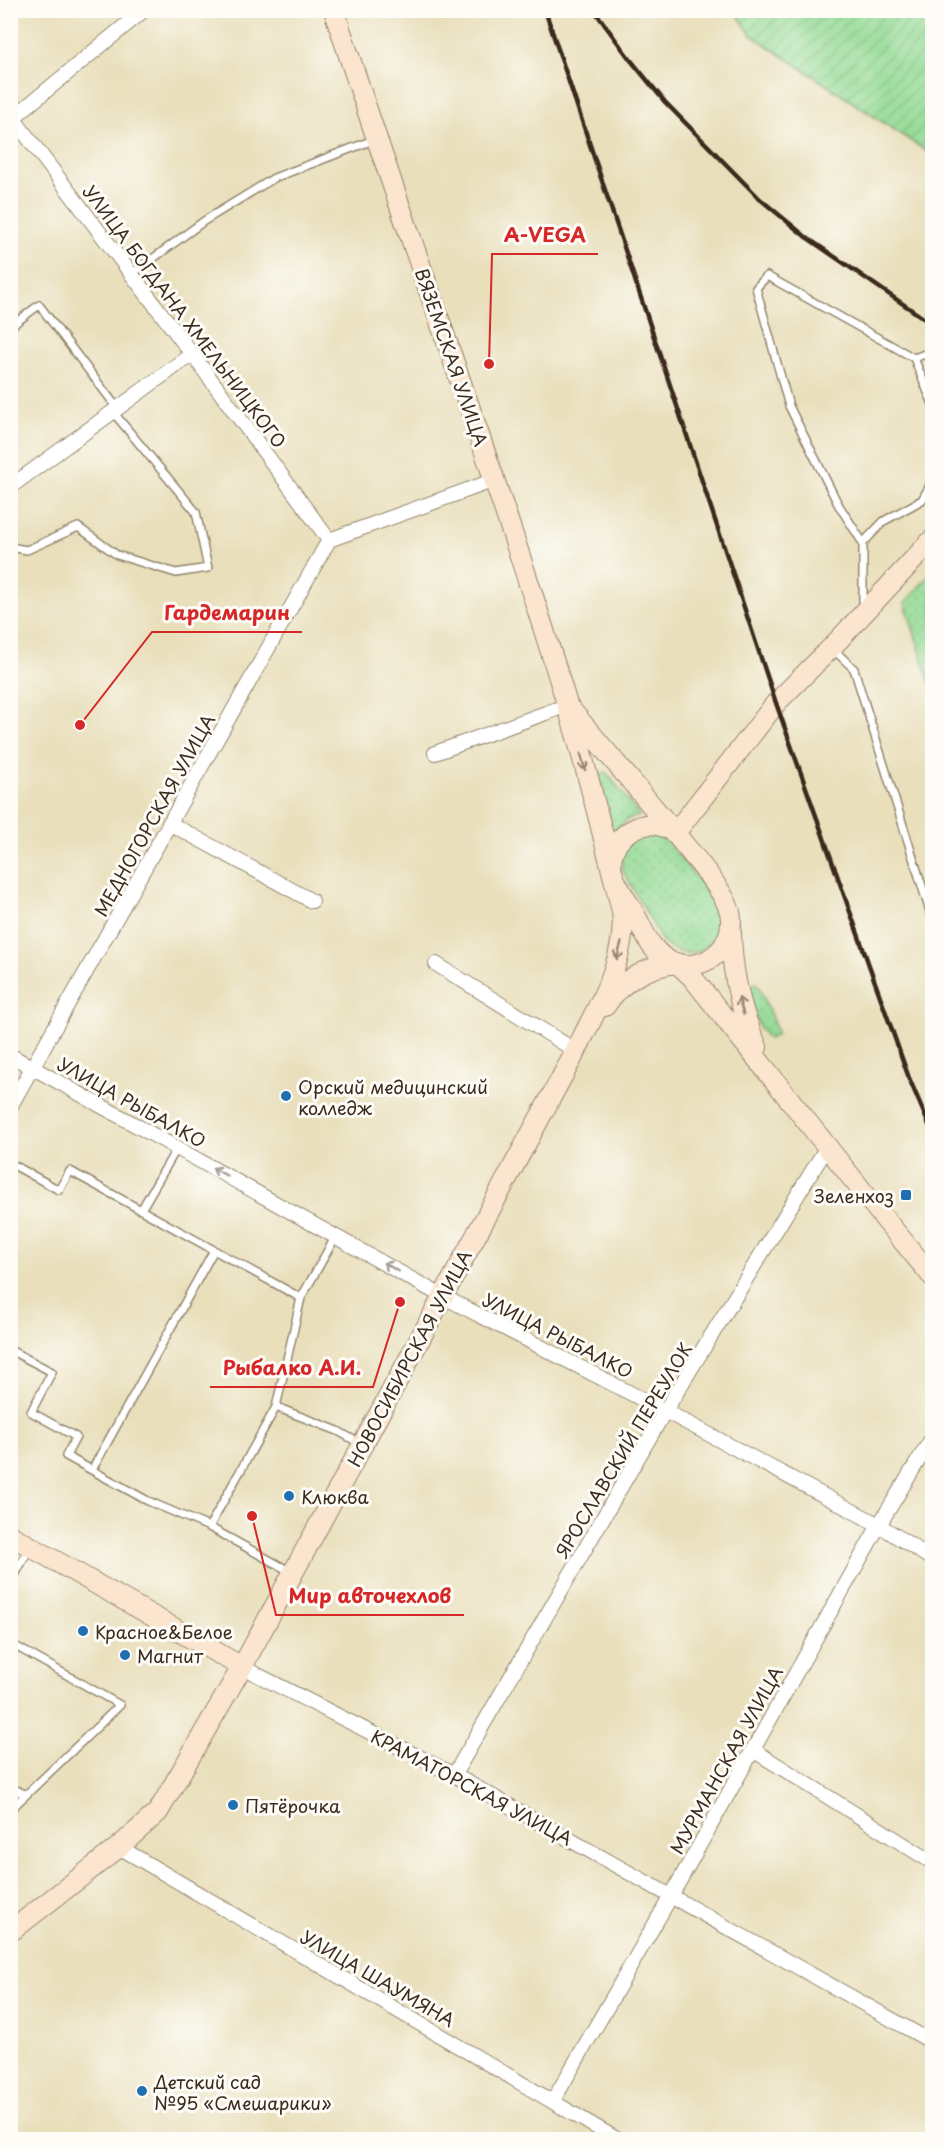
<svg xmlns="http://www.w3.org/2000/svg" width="943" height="2150" viewBox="0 0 943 2150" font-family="'Playpen Sans',sans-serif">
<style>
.grass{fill:url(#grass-dots);stroke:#688259;stroke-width:1.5}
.garden{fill:url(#garden-furrows);stroke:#688259;stroke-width:1.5}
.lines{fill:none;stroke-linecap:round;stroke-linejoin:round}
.lane-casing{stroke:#92846c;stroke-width:10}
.street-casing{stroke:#92846c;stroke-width:16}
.secondary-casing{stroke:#92846c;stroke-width:22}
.lane{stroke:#fff;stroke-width:7}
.street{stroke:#fff;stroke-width:14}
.secondary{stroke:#fce5cf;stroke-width:20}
.rail{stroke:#3b2a1e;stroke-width:4.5}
.oneway{stroke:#9c8876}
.oneway2{stroke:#a79f9a}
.poi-dot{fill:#1f6fb2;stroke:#fdfcf7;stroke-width:2}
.labels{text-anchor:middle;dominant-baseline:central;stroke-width:6;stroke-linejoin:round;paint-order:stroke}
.street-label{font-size:18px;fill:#3b2a1e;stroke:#fdfcf7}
.poi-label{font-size:18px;fill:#3b2a1e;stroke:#fdfcf7;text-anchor:start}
.leader{fill:none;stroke:#d62828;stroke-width:2}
.callout-dot{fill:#d62828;stroke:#fdfcf7;stroke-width:2}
.callout-label{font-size:20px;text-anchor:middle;font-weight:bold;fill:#d62828;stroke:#fdfcf7;stroke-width:6;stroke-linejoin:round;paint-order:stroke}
</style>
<defs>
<pattern id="grass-dots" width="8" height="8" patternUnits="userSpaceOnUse" patternTransform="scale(1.5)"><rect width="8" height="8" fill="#94da94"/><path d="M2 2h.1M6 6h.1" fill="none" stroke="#80bb7f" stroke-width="1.8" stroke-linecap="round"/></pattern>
<pattern id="garden-furrows" width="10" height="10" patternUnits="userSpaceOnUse" patternTransform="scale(1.5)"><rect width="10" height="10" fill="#94da94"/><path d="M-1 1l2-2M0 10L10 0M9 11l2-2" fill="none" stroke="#80bb7f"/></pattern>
</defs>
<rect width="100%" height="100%" fill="#fdfcf7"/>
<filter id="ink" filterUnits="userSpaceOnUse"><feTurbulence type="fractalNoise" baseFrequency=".0167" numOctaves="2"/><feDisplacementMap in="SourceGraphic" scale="12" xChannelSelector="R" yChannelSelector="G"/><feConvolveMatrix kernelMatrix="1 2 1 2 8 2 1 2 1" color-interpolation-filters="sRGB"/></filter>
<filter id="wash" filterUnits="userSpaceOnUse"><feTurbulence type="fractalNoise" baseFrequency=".008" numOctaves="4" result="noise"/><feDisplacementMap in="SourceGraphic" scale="24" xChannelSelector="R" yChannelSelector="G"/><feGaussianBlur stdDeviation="1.35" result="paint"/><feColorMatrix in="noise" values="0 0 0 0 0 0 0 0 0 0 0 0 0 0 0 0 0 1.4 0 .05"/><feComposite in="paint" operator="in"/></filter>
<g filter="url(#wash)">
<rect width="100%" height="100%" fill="#e9dfbb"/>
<path class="grass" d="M932,572v117l-27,-86z
M606,772l34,44 -11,3 -16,13 -14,-56z
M643,834h12l12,6 48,62c16,36 -20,68 -52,41l-41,-74 1,-17 7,-10z
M755,983l4,3 18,45 -1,5 -7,3c-13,-10 -17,-34 -21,-49z"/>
<path class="garden" d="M735,11h197v144l-181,-120z"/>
</g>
<g filter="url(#ink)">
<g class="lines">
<g class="lane-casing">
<path id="lane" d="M132,274l72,-53 70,-43 102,-39
M10,320l4,4 25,-19 79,104
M914,358l18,44
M863,543l21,-22 38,-21 10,-18
M10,547l17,3 51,-23 39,28 59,18 32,-5 -12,-56 -83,-100
M863,608v-65l-25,-39 -49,-98 -33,-118 11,-12 147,82 14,-5 4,-7
M832,648l22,21 78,249
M10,1163l49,27 11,-19 231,127 -25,109 -67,120
M141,1210l36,-62
M301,1298l35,-62
M10,1350l42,22 -21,40 45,25 -10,19 82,45 61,26 84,46
M276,1407l62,24 23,13
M92,1470l122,-220
M10,1584l19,-35
M10,1643l110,62 -110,105
M10,1787l16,8"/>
</g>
<g class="street-casing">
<path id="street" d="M10,114l182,240 137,186
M13,118l131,-108
M10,487l182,-133
M329,540l166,-60
M435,753l133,-48
M169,823l143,78
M436,964l140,87
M10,1055l432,241 223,115 214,114 53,34
M10,1107l319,-567
M242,1667l212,108 478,267
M753,1750l179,112
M454,1775l211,-364 162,-264
M119,1847l499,293
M553,2101l118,-205 208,-371 53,-87"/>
</g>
<g class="secondary-casing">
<path id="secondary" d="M571,710l104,123 101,-130 56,-56 100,-107
M655,824l12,4 8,5c15,20 49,56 55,79 2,9 1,18 -2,26 -11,26 -43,35 -65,19 -14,-10 -20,-28 -28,-42 -7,-13 -17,-26 -22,-40 -9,-28 15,-51 42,-51z
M731,933c1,41 9,77 26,114
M605,1006c16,-25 42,-40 72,-43l15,14 191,240 49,59
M10,1535l232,132
M10,1932l109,-85 39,-35 84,-145 334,-616c20,-43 52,-91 46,-140 -17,-69 -34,-139 -55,-207 -71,-233 -158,-462 -233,-694"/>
</g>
<use href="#lane" class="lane"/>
<use href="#street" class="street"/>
<use href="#secondary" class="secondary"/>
<path class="rail" d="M545,10l231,693 133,375 23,54
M594,10l35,48 36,44 95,97 46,38 126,87"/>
</g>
<defs><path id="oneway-shaft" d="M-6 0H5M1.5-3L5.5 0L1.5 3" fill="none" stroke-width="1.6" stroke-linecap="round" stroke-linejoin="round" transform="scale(1.5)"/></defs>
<g class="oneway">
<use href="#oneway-shaft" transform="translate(583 762) rotate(75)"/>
<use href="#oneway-shaft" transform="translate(619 951) rotate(106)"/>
<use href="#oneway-shaft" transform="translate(741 1006) rotate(-106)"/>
</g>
<g class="oneway2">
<use href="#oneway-shaft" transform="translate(220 1172) rotate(-151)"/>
<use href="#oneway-shaft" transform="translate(391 1267) rotate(-151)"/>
</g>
</g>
<g class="poi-dot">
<circle cx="286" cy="1096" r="6"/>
<rect x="900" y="1189" width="12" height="12" rx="3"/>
<circle cx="289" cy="1496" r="6"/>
<circle cx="83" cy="1631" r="6"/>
<circle cx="125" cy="1655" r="6"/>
<circle cx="233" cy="1805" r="6"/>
<circle cx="142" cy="2091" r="6"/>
</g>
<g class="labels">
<g class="street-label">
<text transform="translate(185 316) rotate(53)">УЛИЦА БОГДАНА ХМЕЛЬНИЦКОГО</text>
<text transform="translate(452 357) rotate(71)">ВЯЗЕМСКАЯ УЛИЦА</text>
<text transform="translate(154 815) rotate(-61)">МЕДНОГОРСКАЯ УЛИЦА</text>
<text transform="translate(132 1102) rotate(29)">УЛИЦА РЫБАЛКО</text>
<text transform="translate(558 1335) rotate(27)">УЛИЦА РЫБАЛКО</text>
<text transform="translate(409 1358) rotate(-62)">НОВОСИБИРСКАЯ УЛИЦА</text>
<text transform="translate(623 1450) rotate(-59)">ЯРОСЛАВСКИЙ ПЕРЕУЛОК</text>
<text transform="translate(726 1760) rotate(-61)">МУРМАНСКАЯ УЛИЦА</text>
<text transform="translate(472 1787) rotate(28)">КРАМАТОРСКАЯ УЛИЦА</text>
<text transform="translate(378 1978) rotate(30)">УЛИЦА ШАУМЯНА</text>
</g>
<g class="poi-label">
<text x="298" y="1086">Орский медицинский<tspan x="298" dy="21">колледж</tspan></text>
<text x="894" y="1195" text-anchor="end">Зеленхоз</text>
<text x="301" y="1496">Клюква</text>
<text x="95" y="1631">Красное&amp;Белое</text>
<text x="137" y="1655">Магнит</text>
<text x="245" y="1805">Пятёрочка</text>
<text x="154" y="2081">Детский сад<tspan x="154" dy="21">№95 «Смешарики»</tspan></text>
</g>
</g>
<path class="leader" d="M489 364L492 254H598M80 725L152 632H302M400 1302L373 1387H210M252 1516L276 1615H464"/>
<g class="callout-dot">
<circle cx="489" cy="364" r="6"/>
<circle cx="80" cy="725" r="6"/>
<circle cx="400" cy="1302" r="6"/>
<circle cx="252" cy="1516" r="6"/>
</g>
<g class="callout-label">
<text x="545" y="242">A-VEGA</text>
<text x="227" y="620">Гардемарин</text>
<text x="292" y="1375">Рыбалко А.И.</text>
<text x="370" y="1603">Мир авточехлов</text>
</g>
<rect width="943" height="2150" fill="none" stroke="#fdfcf7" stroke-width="36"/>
</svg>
